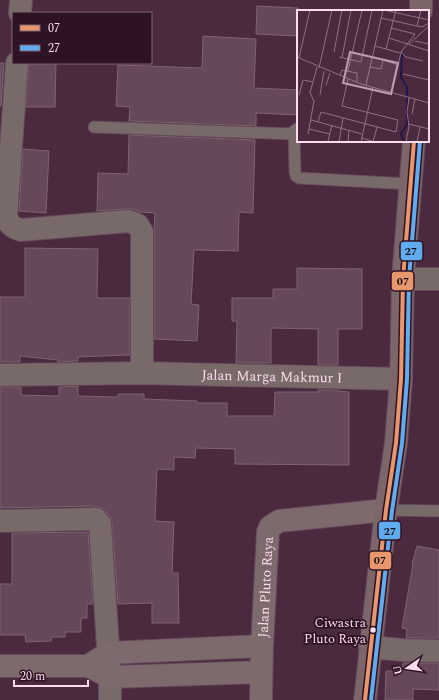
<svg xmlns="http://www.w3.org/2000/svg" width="439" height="700" viewBox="0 0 439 700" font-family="Spectral,serif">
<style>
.building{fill:#65495a;stroke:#7f6274}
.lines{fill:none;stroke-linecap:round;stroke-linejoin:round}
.lane-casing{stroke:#65485a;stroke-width:13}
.street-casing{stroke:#65485a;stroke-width:24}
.secondary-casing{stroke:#65485a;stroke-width:24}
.primary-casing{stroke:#65485a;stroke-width:24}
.lane{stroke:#786a69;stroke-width:11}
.street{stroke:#786a69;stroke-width:22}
.secondary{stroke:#7d6a6c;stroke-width:22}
.primary{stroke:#7d666a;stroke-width:22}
.bus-1-casing{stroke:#2e1324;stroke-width:7}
.bus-2-casing{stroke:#2e1324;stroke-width:7}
.bus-1{stroke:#e8966d;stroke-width:4}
.bus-2{stroke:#60acee;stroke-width:4}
.bus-dot{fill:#fbdbec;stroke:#2e1324;stroke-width:1.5}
.labels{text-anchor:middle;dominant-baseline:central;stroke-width:3.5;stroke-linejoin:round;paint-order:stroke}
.bus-label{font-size:13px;fill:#fbdbec;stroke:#2e1324;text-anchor:end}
.street-label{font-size:14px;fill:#fbdbec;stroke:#2e1324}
.inset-river{fill:none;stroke:#22174a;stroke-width:2}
.inset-road{fill:none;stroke:#917084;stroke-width:1}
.view{fill:#bd9daf;fill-opacity:0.15;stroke:#bd9daf;stroke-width:2}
.inset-edge{fill:none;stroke:#fbdbec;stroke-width:2}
.line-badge{stroke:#2e1324;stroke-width:1.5}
.pale-badge-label{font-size:11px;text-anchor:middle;font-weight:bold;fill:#111}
</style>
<rect width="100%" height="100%" fill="#4b293f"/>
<path class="building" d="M257,6l41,2v28l-42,-2z
M203,36l53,3 -2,49 44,2v25l-42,-2v13l-127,-5 1,-14 -14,-1 2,-41 84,3z
M0,63h4l-3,43h-1z
M29,63h27l-1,44h-29z
M129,135l126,5 -2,73 -14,-1 -1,39 -44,-1 -3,54 8,1 -2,36 -43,-2v-109l1,-17 -15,-1 -6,-3h-6l-31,2 1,-38 30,1z
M23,149l26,2 -3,62 -27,-2z
M25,248l73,1 -1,49h33v57l-52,2v4l-20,1v-2l-38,-4v6h-20v-65h25z
M297,268l65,1v60h-24v36h-20v-36l-47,-1v35h-35l1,-42h-5v-23h41v-9h24z
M78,386v10l40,1v-3h26v5l53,2v2h30v13h47l1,-24h43v-2h19v1l12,1v73l-114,-1v-15l-39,-1 -1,10 -21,-1v13l-17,-1 -2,52 19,1 -2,51h6l1,50h-27v-20l-34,1 -6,-81 -2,-7 -8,-8 -9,-2 -93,2v-121h21v8l38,1v-9z
M88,532l5,72h-6v14h-6v14h-16v5h-13l-1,4 -25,1 -1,-7h-25v-51h12v-51z
M417,546l22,4v88h-33l1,-9 -5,-1 11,-64h-1z
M403,663h36v27l-26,-1v11h-28l1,-29h16z"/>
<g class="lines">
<g class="lane-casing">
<path id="lane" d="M94,127l200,7
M297,129l-3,2 1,41 1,4 3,2 111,6
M386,510l53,1"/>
</g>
<g class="street-casing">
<g id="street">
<path d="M20,13l1,-13"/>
<path d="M17,63l-11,155c4,7 7,10 15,12l108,-9 9,4 4,7v141"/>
<path d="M403,279h36"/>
<path id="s1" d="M0,375l142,-2 259,6"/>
<path d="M0,521l93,-2h3l4,5 10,153v23"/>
<path d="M370,647l33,3 36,1"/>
</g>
</g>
<g class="secondary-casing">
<g id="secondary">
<path d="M0,666h88l22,11 150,-5"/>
<path d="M88,666l20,-13 154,-7"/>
<path id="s2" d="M261,700l1,-54 6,-114 2,-5 9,-6 107,-11"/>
</g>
</g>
<g class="primary-casing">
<path id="primary" d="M421,11v-11
M365,700l21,-190 10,-67 5,-64 2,-100 11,-138"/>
</g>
<use href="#lane" class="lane"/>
<use href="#street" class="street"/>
<use href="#secondary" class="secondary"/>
<use href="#primary" class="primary"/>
<g class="bus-1-casing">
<path id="bus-1" d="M365,700l21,-190 10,-67 5,-64 2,-100 11,-138"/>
</g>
<g class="bus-2-casing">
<path id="bus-2" d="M371,700l21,-189 10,-68 5,-64 2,-100 11,-138"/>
</g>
<use href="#bus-1" class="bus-1"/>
<use href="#bus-2" class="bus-2"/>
</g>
<circle class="bus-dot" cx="373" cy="630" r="3.5"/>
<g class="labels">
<g class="bus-label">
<text x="366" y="623">Ciwastra<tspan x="366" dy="16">Pluto Raya</tspan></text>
</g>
<g class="street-label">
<text stroke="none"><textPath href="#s1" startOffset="272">Jalan Marga Makmur I</textPath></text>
<text stroke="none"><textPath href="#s2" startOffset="113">Jalan Pluto Raya</textPath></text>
</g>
</g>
<g transform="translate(297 10)">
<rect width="132" height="132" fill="#4b293f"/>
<path class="inset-river" d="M105,44l-1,23 6,10v37l-6,10 3,8"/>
<path class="inset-road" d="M87,0l45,10M84,8l36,8 4,-16M120,16l5,1 7,-4M94,18l24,6 -14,18 -9,41M92,28l40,13M118,31l14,3M112,34l20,-18M78,36l25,7M89,39l10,-39M37,42l8,-42M104,42l5,5 17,4M0,47l64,27 68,19M42,47l22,5 11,-52M2,48l11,-48M45,48l9,-48M73,57l11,2 2,-9 15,5M22,58l13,-58M51,61l14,-61M106,64l26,6M43,65l2,-5 15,3v9M29,75l4,-12M69,75l17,-75M2,85l4,-15 10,2M23,85l4,-24M115,104l3,-15M14,110l51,14M21,112l3,-10 75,20 2,-12 -56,-14 6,-27M112,114l20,5M12,119l21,5M11,124l6,-33 -4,-8 7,-26M64,128l14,4M31,131l4,-16M42,132l4,-24M51,132l1,-12M64,132l12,-55M76,132l4,-15M109,132l3,-16 -2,-14 2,-14M120,132l3,-15"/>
<path class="view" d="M53,42l48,11 -7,31 -48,-11z"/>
<rect width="132" height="132" class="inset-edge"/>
</g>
<g class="line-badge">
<rect x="400" y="241" width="23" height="20" rx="4" fill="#60acee"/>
<rect x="391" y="271" width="23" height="20" rx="4" fill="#e8966d"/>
<rect x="378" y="521" width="23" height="19" rx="4" fill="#60acee"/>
<rect x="369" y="551" width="23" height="19" rx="4" fill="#e8966d"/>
</g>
<g class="pale-badge-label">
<text x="411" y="255">27</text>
<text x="403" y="285">07</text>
<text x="390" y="535">27</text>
<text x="380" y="564">07</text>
</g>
<rect x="12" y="12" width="140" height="52" fill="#2e1324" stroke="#806374"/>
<rect x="20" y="25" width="20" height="6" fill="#e8966d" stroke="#806374"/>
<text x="48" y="32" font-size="12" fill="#fbdbec">07</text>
<rect x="20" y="45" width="20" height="6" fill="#60acee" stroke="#806374"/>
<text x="48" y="52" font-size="12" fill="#fbdbec">27</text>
<g transform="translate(407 668) rotate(257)" stroke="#2e1324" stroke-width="3" paint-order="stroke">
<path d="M0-3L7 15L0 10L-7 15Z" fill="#fbdbec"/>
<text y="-6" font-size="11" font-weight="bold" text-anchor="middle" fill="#fbdbec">U</text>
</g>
<path d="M14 680v6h74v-6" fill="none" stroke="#fbdbec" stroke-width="2"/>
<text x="20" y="680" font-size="12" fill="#fbdbec" stroke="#2e1324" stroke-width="3" paint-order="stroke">20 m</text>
</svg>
